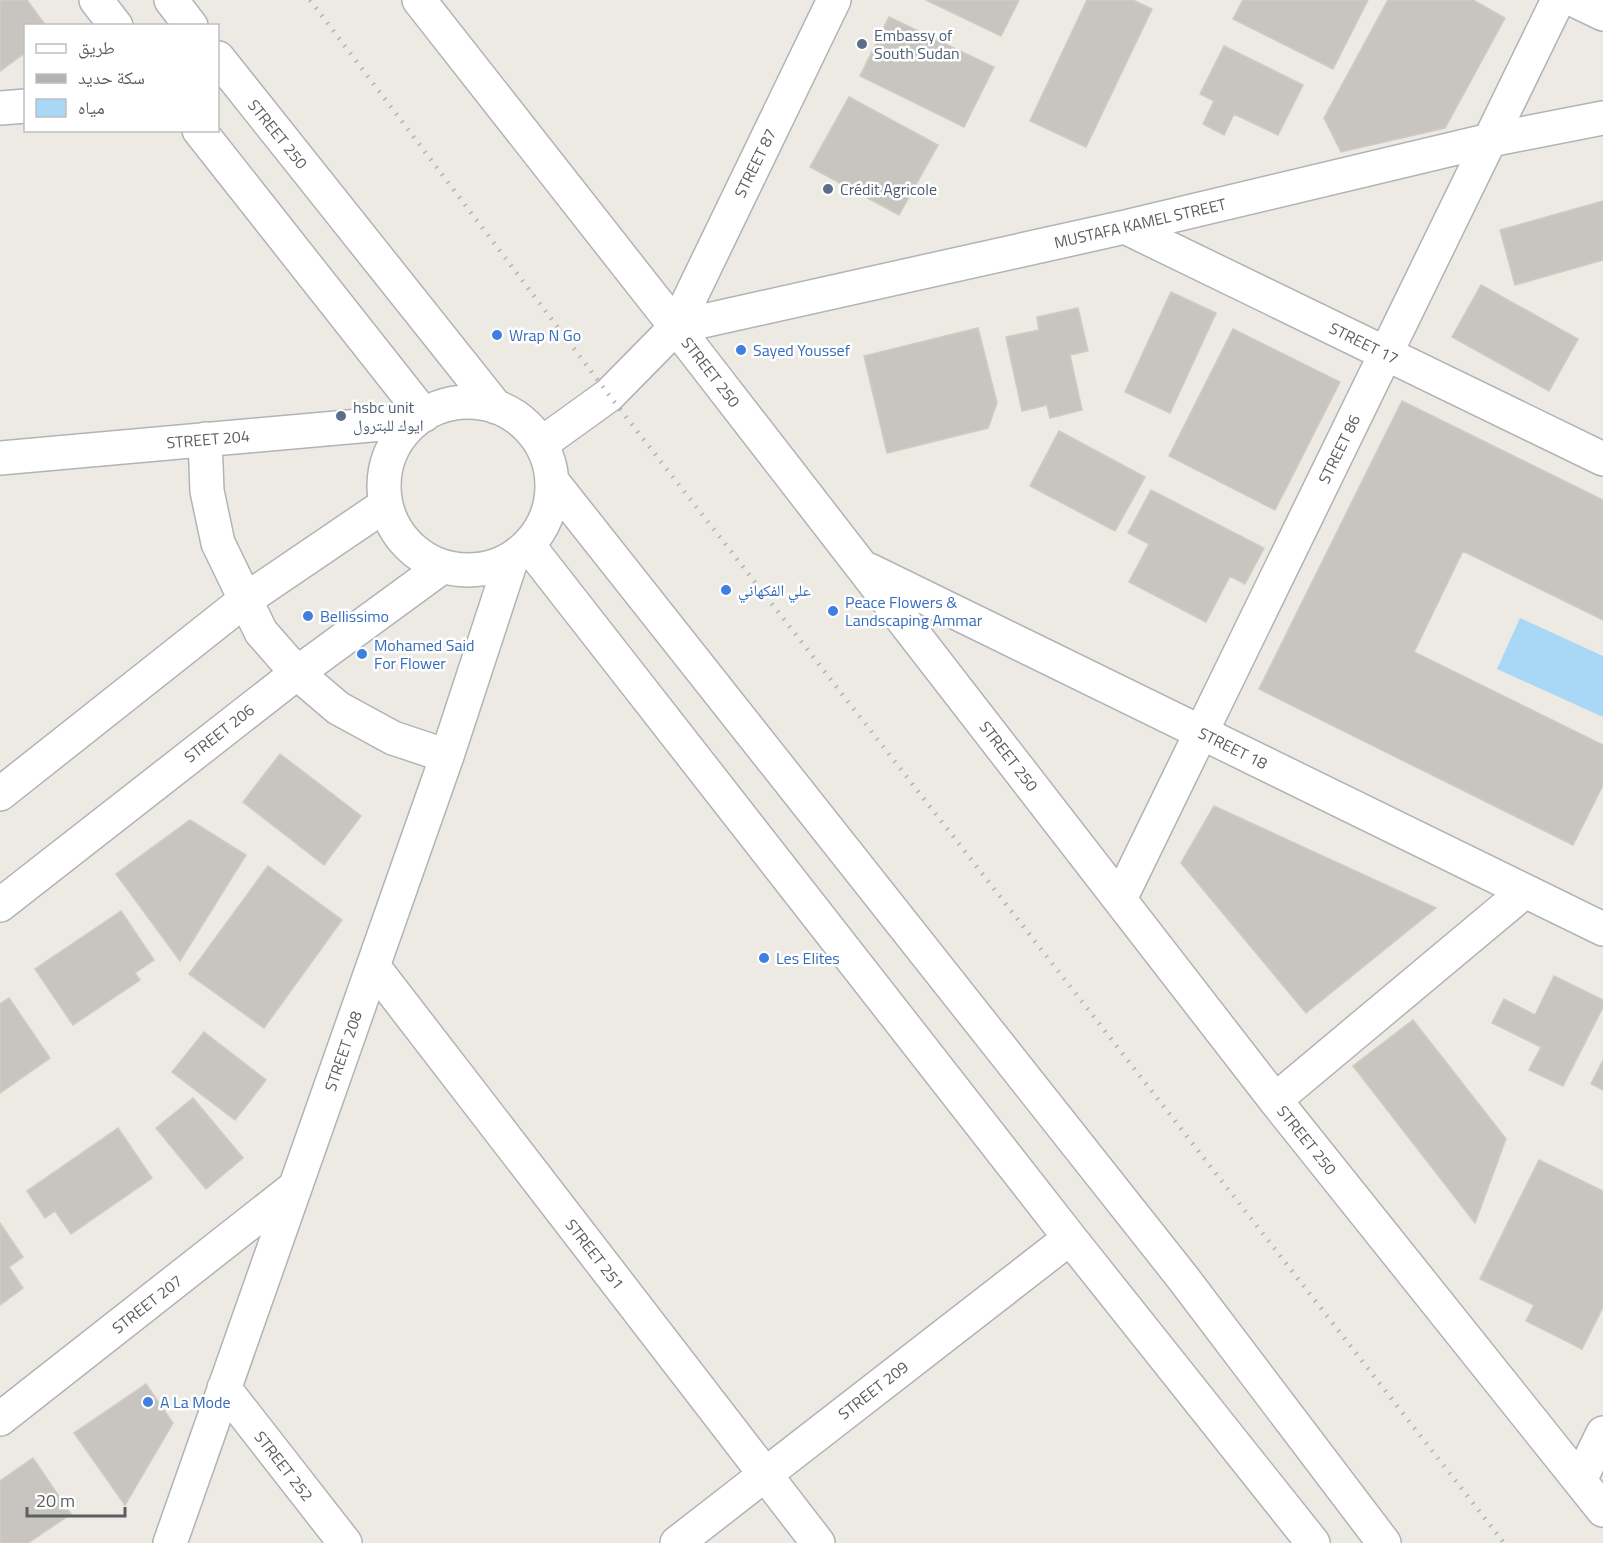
<svg xmlns="http://www.w3.org/2000/svg" width="1603" height="1543" viewBox="0 0 1603 1543" font-family="'Titillium Web','Noto Naskh Arabic',sans-serif">
<style>
.water{fill:#a9d8f7}
.building{fill:#c8c5c0;stroke:#d0cbc2;stroke-width:1.5}
.lines{fill:none;stroke-linecap:round;stroke-linejoin:round}
.street-casing{stroke:#b0b3b7;stroke-width:36}
.street{stroke:#fff;stroke-width:33}
.rail{stroke:#b1b2b2;stroke-width:4.5;stroke-dasharray:1.5 8;stroke-linecap:butt}
.service-dot{fill:#5c6f8a;stroke:#fff;stroke-width:2}
.shop-dot{fill:#3f7fe0;stroke:#fff;stroke-width:2}
.labels{text-anchor:middle;dominant-baseline:central;stroke-width:5;stroke-linejoin:round;paint-order:stroke}
.service-label{font-size:16px;fill:#4e5e75;stroke:#fff;text-anchor:start}
.street-label{font-size:16px;fill:#5b5f62;stroke:#fff}
.shop-label{font-size:16px;fill:#366cbe;stroke:#fff;text-anchor:start}
</style>
<rect width="100%" height="100%" fill="#eceae3"/>
<path class="water" d="M1520,618l83,38v61l-106,-48z"/>
<path class="building" d="M0,0h27l19,26h-20v26l-26,19z
M926,0h93l-18,36z
M1087,0h46l19,9 -66,138 -56,-26z
M1243,0h125l-35,69 -100,-50z
M1388,0h85l32,18 -60,110 -104,24 -17,-34z
M889,17l105,50 -30,60 -104,-51z
M1224,46l79,39 -25,50 -44,-21 -10,21 -21,-11 11,-23 -14,-7z
M849,97l89,48 -39,70 -89,-48z
M1603,201v59l-88,25 -15,-55z
M1481,285l97,54 -29,52 -97,-54z
M1171,292l45,21 -46,100 -45,-21z
M1078,308l10,43 -18,4 12,55 -32,8 -3,-13 -25,6 -16,-74 33,-7 -2,-13z
M978,328l19,75 -9,25 -101,25 -23,-97z
M1233,329l107,53 -65,128 -106,-54z
M1402,401l201,99v120l-140,-69 -49,101 189,93v40l-30,60 -314,-156z
M1059,431l86,46 -30,54 -85,-45z
M1151,490l113,58 -19,36 -15,-8 -24,46 -77,-40 20,-38 -21,-11z
M280,754l81,62 -37,49 -81,-63z
M1214,806l222,102 -130,105 -125,-150z
M190,820l56,35 -66,106 -64,-87z
M268,866l74,54 -78,108 -75,-54z
M121,911l33,49 -19,13 5,7 -67,45 -38,-56z
M1554,976l49,24v7l-40,79 -34,-16 12,-23 -49,-24 12,-24 31,16z
M9,998l41,60 -50,35v-89z
M1413,1020l93,119 -31,84 -122,-157z
M204,1032l62,48 -31,40 -63,-48z
M1603,1060v30l-12,-6z
M193,1098l50,60 -37,31 -50,-61z
M118,1128l34,50 -81,56 -16,-23 -10,7 -18,-27z
M1539,1160l64,31v116l-21,42 -56,-28 8,-16 -54,-26z
M0,1223l23,34 -14,10 14,21 -23,17z
M146,1384l27,39 -48,82 -51,-72z
M33,1458l38,56 -43,29h-28v-62z"/>
<g class="lines">
<g class="street-casing">
<path id="street" d="M96,0l20,26
M171,0l20,26
M419,0l257,327 599,773 328,410
M1574,0l29,14
M218,58l278,349
M0,108l26,-2
M199,130l225,285
M1125,227l478,232
M676,327l449,-100 365,-87 113,-22
M384 486a84 84 0 1 1 168 0a84 84 0 1 1-168 0Z
M205,439l2,52 11,52 43,89 36,41 41,35 55,30 54,18
M541,444l68,-49 67,-68 158,-327
M0,458l415,-37
M552,481l631,797 201,265
M528,545l542,693 243,305
M869,570l734,359
M0,794l245,-194 140,-95
M1120,899l438,-899
M0,905l297,-232 145,-106
M373,966l445,577
M1275,1100l250,-209
M224,1388l121,155
M0,1419l294,-231
M1580,1480l23,-47
M170,1543l277,-787 65,-198
M677,1543l393,-305"/>
</g>
<use href="#street" class="street"/>
<path class="rail" d="M310,0l299,395 895,1148"/>
</g>
<g class="service-dot">
<circle cx="862" cy="44" r="6"/>
<circle cx="828" cy="189" r="6"/>
<circle cx="341" cy="416" r="6"/>
</g>
<g class="shop-dot">
<circle cx="497" cy="335" r="6"/>
<circle cx="741" cy="350" r="6"/>
<circle cx="726" cy="590" r="6"/>
<circle cx="833" cy="611" r="6"/>
<circle cx="308" cy="616" r="6"/>
<circle cx="362" cy="654" r="6"/>
<circle cx="764" cy="958" r="6"/>
<circle cx="148" cy="1402" r="6"/>
</g>
<g class="labels">
<g class="service-label">
<text x="874" y="35">Embassy of<tspan x="874" dy="18">South Sudan</tspan></text>
<text x="840" y="189">Crédit Agricole</text>
<text x="353" y="407">hsbc unit<tspan x="353" dy="18">ايوك للبترول</tspan></text>
</g>
<g class="street-label">
<text transform="translate(278 134) rotate(51)">STREET 250</text>
<text transform="translate(755 163) rotate(-64)">STREET 87</text>
<text transform="translate(1140 223) rotate(-13)">MUSTAFA KAMEL STREET</text>
<text transform="translate(1364 343) rotate(26)">STREET 17</text>
<text transform="translate(711 372) rotate(52)">STREET 250</text>
<text transform="translate(208 439) rotate(-5)">STREET 204</text>
<text transform="translate(1339 449) rotate(-64)">STREET 86</text>
<text transform="translate(219 733) rotate(-38)">STREET 206</text>
<text transform="translate(1233 748) rotate(26)">STREET 18</text>
<text transform="translate(1009 756) rotate(52)">STREET 250</text>
<text transform="translate(343 1051) rotate(-71)">STREET 208</text>
<text transform="translate(1307 1140) rotate(51)">STREET 250</text>
<text transform="translate(595 1254) rotate(52)">STREET 251</text>
<text transform="translate(147 1304) rotate(-38)">STREET 207</text>
<text transform="translate(873 1390) rotate(-38)">STREET 209</text>
<text transform="translate(284 1466) rotate(52)">STREET 252</text>
</g>
<g class="shop-label">
<text x="509" y="335">Wrap N Go</text>
<text x="753" y="350">Sayed Youssef</text>
<text x="738" y="590">علي الفكهاني</text>
<text x="845" y="602">Peace Flowers &amp;<tspan x="845" dy="18">Landscaping Ammar</tspan></text>
<text x="320" y="616">Bellissimo</text>
<text x="374" y="645">Mohamed Said<tspan x="374" dy="18">For Flower</tspan></text>
<text x="776" y="958">Les Elites</text>
<text x="160" y="1402">A La Mode</text>
</g>
</g>
<rect x="24" y="24" width="195" height="108" fill="#ffffff" stroke="#bdbfc0" stroke-width="1.5"/>
<rect x="36" y="44" width="30" height="9" fill="#ffffff" stroke="#bdbfc0" stroke-width="1.5"/>
<text x="78" y="54" font-size="18" fill="#5b5f62">طريق</text>
<rect x="36" y="74" width="30" height="9" fill="#b1b2b2" stroke="#bdbfc0" stroke-width="1.5"/>
<text x="78" y="84" font-size="18" fill="#5b5f62">سكة حديد</text>
<rect x="36" y="99" width="30" height="18" fill="#a9d8f7" stroke="#bdbfc0" stroke-width="1.5"/>
<text x="78" y="114" font-size="18" fill="#5b5f62">مياه</text>
<path d="M27 1507v9h98v-9" fill="none" stroke="#5b5f62" stroke-width="3"/>
<text x="36" y="1507" font-size="18" fill="#5b5f62" stroke="#ffffff" stroke-width="4.5" paint-order="stroke">20 m</text>
</svg>
